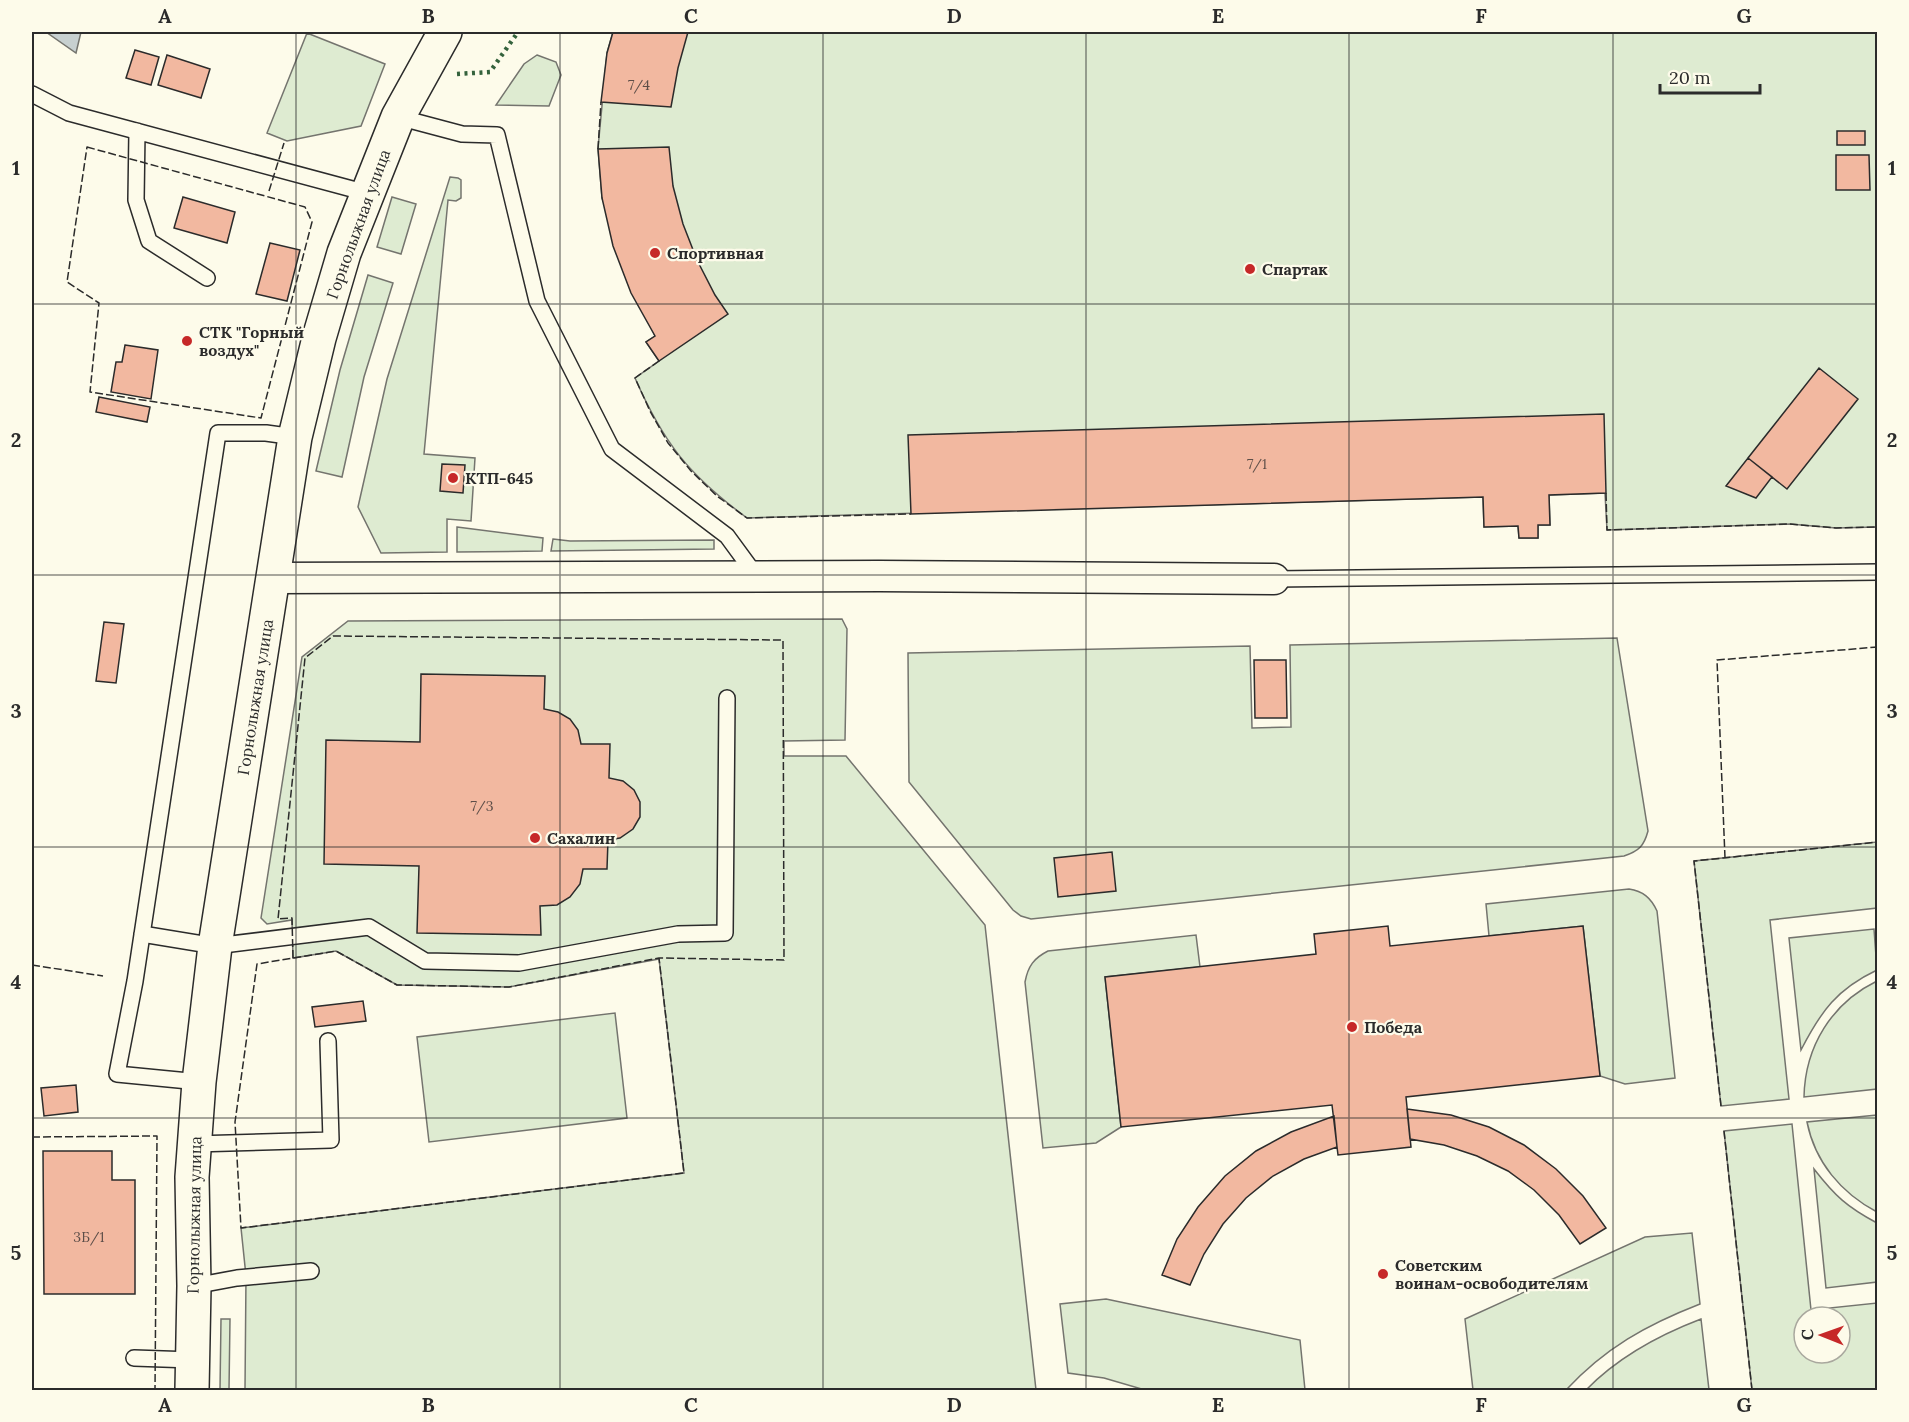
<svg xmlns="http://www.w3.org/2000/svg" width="1909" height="1422" viewBox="0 0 1909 1422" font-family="Lora,serif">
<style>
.green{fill:#deebd1;stroke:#74746e;stroke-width:1.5;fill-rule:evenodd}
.water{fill:#c7d0d0;stroke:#74746e;stroke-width:1.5}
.building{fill:#f2b8a0;stroke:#2b2b2b;stroke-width:1.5}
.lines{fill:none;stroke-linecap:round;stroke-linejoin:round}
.service-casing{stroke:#2b2b2b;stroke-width:18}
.minor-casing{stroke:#2b2b2b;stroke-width:33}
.tertiary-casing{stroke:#2b2b2b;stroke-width:36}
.service{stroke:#fdfbea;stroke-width:15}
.minor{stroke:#fdfbea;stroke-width:30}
.tertiary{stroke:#fdfbea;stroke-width:33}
.hedge{stroke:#34623c;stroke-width:4.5;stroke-dasharray:3 4.5;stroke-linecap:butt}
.fence{stroke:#2b2b2b;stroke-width:1.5;stroke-dasharray:8 3;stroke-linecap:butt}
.grid{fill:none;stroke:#2b2b2b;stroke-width:1.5;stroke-opacity:0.55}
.poi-dot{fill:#c62828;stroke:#fdfbea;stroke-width:2}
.labels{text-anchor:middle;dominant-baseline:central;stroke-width:4.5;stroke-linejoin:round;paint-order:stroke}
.number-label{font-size:14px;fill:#5d4e48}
.street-label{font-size:16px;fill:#2b2b2b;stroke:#fdfbea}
.poi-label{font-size:16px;font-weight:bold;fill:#2b2b2b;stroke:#fdfbea;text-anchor:start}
.neatline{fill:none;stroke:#2b2b2b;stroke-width:2}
.grid-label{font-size:20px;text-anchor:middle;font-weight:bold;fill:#2b2b2b}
</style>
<rect width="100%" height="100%" fill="#fdfbea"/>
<path class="green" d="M613,32h1264v495l-41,1 -46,-4 -183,6 -2,-37 -56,2 1,30h-12v13h-19l-1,-12 -34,1 -1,-30 -736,21c-58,-43 -83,-74 -112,-140l24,-17 -13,-19 9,-6 -53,-138 -4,-50 9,-95z
M307,33l78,31 -24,62 -74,15 -20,-8z
M537,55l19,7 5,13 -12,31 -53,-1 28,-41z
M450,177l8,1 3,2v18l-5,3 -8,-1 -24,254 51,4 -4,63 -24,-2v33l-66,1 -23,-46 29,-128z
M392,197l24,7 -15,50 -24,-7z
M368,275l25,8 -29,94 -22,100 -26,-6 24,-101z
M457,527l86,11 -1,13 -85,1z
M553,539l17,2 144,-1v9l-163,2z
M842,619l5,10 -2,111 -61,1v15h62l139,169 51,465h-791l1,-114 -5,-48 443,-55 -25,-214 -150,28 -112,-2 -61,-34 -43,7 -1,-38 -25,4 -6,-6 41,-261 46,-36z
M1617,638l31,193c-4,15 -9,20 -24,25l-593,63 -10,-3 -8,-6 -104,-128 -1,-129 342,-7 2,82 39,-1 -1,-82z
M1877,842v66l-107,12 19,179 -68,7 -27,-245z
M1629,889c14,2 22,9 28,22l18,167 -50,6 -25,-8 -17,-150 -94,10 -3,-32z
M1874,929l3,41c-40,19 -56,41 -76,80l-12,-112z
M1196,935l4,32 -95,10 16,150 -25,16 -53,5 -18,-166c3,-16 9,-24 23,-31z
M1877,981v108l-73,8c1,-51 28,-94 73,-116z
M615,1013l12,105 -198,24 -12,-105z
M1877,1115h1l-1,97c-36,-19 -62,-50 -70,-90z
M1792,1124l19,186 66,-7v87h-125l-28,-259zM1804,1317h36v36h-36z
M1814,1169c21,27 33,38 63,54v59l-51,6z
M1692,1233l8,71c-54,21 -95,44 -134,86h-93l-8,-71 180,-82z
M1106,1299l194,41 5,50h-160l-41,-12 -36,-5 -8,-69z
M221,1319h9l-1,71h-9z
M1701,1319l8,71h-123c32,-33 73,-55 115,-71z"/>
<path class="water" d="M46,32h35l-5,21z"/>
<path class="building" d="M613,32h75l-10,36 -7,39 -70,-5 6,-49z
M135,50l24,7 -8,28 -25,-7z
M167,55l43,14 -9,29 -43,-13z
M1837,131h28v14h-28z
M669,147l4,39 10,38 14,36 18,35 13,19 -69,47 -13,-19 9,-6 -24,-43 -18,-47 -11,-48 -4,-49z
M1836,155h33l1,35h-34z
M183,197l52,15 -8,31 -53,-15z
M270,243l30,7 -13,51 -31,-7z
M125,345l33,5 -7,49 -40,-7 5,-30h6z
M1819,368l39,31 -71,90 -39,-31z
M99,397l51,10 -3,15 -51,-10z
M1604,414l2,79 -57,2 1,30h-12v13h-19l-1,-12 -34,1 -1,-30 -572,17 -3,-79z
M1748,458l24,19 -16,21 -30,-12z
M442,464l23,1 -2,28 -23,-2z
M104,622l20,2 -8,59 -20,-2z
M1254,660h32l1,58h-32z
M421,674l124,2 -1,33 14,3 12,7 8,11 3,14h29l-1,34 14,3 11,9 6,12v15l-7,12 -13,9 -12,2 -1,29h-24l-3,15 -10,13 -13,8 -17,1 1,29 -124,-2 2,-67 -95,-2 2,-124 94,2z
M1112,852l4,39 -58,6 -4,-39z
M1388,926l2,20 193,-20 17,150 -194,21 5,50 -36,4 -37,4 -6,-50 -211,22 -16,-150 211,-23 -2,-20z
M363,1001l3,20 -51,6 -3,-20z
M76,1085l2,27 -34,4 -3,-28z
M1407,1109l44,6 38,12 35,18 32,24 27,27 23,32 -26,16 -21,-29 -25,-25 -26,-19 -31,-15 -33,-11 -34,-6z
M1334,1116l3,31 -33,12 -31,17 -27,22 -23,26 -19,30 -14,31 -28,-10 15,-36 21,-32 27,-31 31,-25 35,-19z
M43,1151h69v29h23v114h-91z"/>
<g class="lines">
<g class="service-casing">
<path id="service" d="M32,94l37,19 298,80
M398,117l64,17 35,1 40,166 75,148 115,87 30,41
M137,131l-1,69 13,41 58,37
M1274,579l604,-7
M142,934l73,12 154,-19 56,34 94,2 159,-29 47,-1 2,-235
M199,1082l-82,-8 18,-93 83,-548h48l29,4
M194,1144l137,-4 -3,-99
M194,1286l43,-8 74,-7
M134,1358l58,2"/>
</g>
<g class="minor-casing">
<path id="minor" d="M274,578l605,-2 395,3"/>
</g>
<g class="tertiary-casing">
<path id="tertiary" d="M192,1390l2,-104 -2,-109 7,-95 16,-136 80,-509 24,-99 25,-85 54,-136 47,-85"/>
</g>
<use href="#service" class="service"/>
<use href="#minor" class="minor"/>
<use href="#tertiary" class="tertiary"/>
<path class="hedge" d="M457,74l33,-2 28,-40"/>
<path class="fence" d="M87,147l218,60 7,15 -51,196 -171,-26 9,-89 -32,-21z
M598,149l3,-47
M269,191l15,-48
M659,361l-24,17 15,33 18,32 23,28 26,25 30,22 164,-4
M1606,493l1,37 183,-6 46,4 42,-1
M1725,858l-8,-198 161,-13
M293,958l-1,-40 -14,1 27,-261 28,-22 450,4 1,320 -125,-2 -150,29 -112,-2 -61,-34 -79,13 -22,158 6,106 443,-55 -25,-215
M32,965l71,11
M1721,1106l-27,-245 184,-19
M1724,1131l28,259
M32,1137l125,-1 -2,254"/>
</g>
<path class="grid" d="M296,32v1358M560,32v1358M823,32v1358M1086,32v1358M1349,32v1358M1613,32v1358M32,304h1846M32,575h1846M32,847h1846M32,1118h1846"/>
<g class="poi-dot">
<circle cx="655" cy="253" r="6"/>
<circle cx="1250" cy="269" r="6"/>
<circle cx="187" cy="341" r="6"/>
<circle cx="453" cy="478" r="6"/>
<circle cx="535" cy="838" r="6"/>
<circle cx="1352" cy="1027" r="6"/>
<circle cx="1383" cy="1274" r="6"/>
</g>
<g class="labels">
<g class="number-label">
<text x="639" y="85">7/4</text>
<text x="1257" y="464">7/1</text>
<text x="482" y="806">7/3</text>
<text x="89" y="1237">3Б/1</text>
</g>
<g class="street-label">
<text transform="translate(358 224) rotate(-70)">Горнолыжная улица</text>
<text transform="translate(255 697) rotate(-81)">Горнолыжная улица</text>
<text transform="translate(194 1215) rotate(-89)">Горнолыжная улица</text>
</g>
<g class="poi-label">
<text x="667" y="253">Спортивная</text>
<text x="1262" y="269">Спартак</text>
<text x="199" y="332">СТК "Горный<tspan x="199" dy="18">воздух"</tspan></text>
<text x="465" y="478">КТП-645</text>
<text x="547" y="838">Сахалин</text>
<text x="1364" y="1027">Победа</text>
<text x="1395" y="1265">Советским<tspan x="1395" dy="18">воинам-освободителям</tspan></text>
</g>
</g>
<rect width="1909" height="1422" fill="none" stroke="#fdfbea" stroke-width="66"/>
<g transform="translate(1822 1335) rotate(271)"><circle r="28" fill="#fdfbea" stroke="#a9a89e" stroke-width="1.5"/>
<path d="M0-4.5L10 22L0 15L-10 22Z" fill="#c62828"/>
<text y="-9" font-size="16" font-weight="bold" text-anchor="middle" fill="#2b2b2b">С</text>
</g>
<path d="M1660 84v9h100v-9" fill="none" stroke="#2b2b2b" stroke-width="3"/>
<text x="1669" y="84" font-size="18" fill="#2b2b2b" stroke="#fdfbea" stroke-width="4.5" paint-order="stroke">20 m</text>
<rect x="33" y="33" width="1843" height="1356" class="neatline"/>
<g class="grid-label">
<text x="165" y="23">A</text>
<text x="428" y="23">B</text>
<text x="691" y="23">C</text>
<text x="954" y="23">D</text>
<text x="1218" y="23">E</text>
<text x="1481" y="23">F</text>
<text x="1744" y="23">G</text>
<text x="16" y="175">1</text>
<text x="1892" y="175">1</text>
<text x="16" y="447">2</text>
<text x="1892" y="447">2</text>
<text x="16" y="718">3</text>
<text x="1892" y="718">3</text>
<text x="16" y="989">4</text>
<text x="1892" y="989">4</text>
<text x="16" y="1260">5</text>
<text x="1892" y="1260">5</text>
<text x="165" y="1412">A</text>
<text x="428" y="1412">B</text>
<text x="691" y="1412">C</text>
<text x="954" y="1412">D</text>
<text x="1218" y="1412">E</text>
<text x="1481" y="1412">F</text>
<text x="1744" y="1412">G</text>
</g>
</svg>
